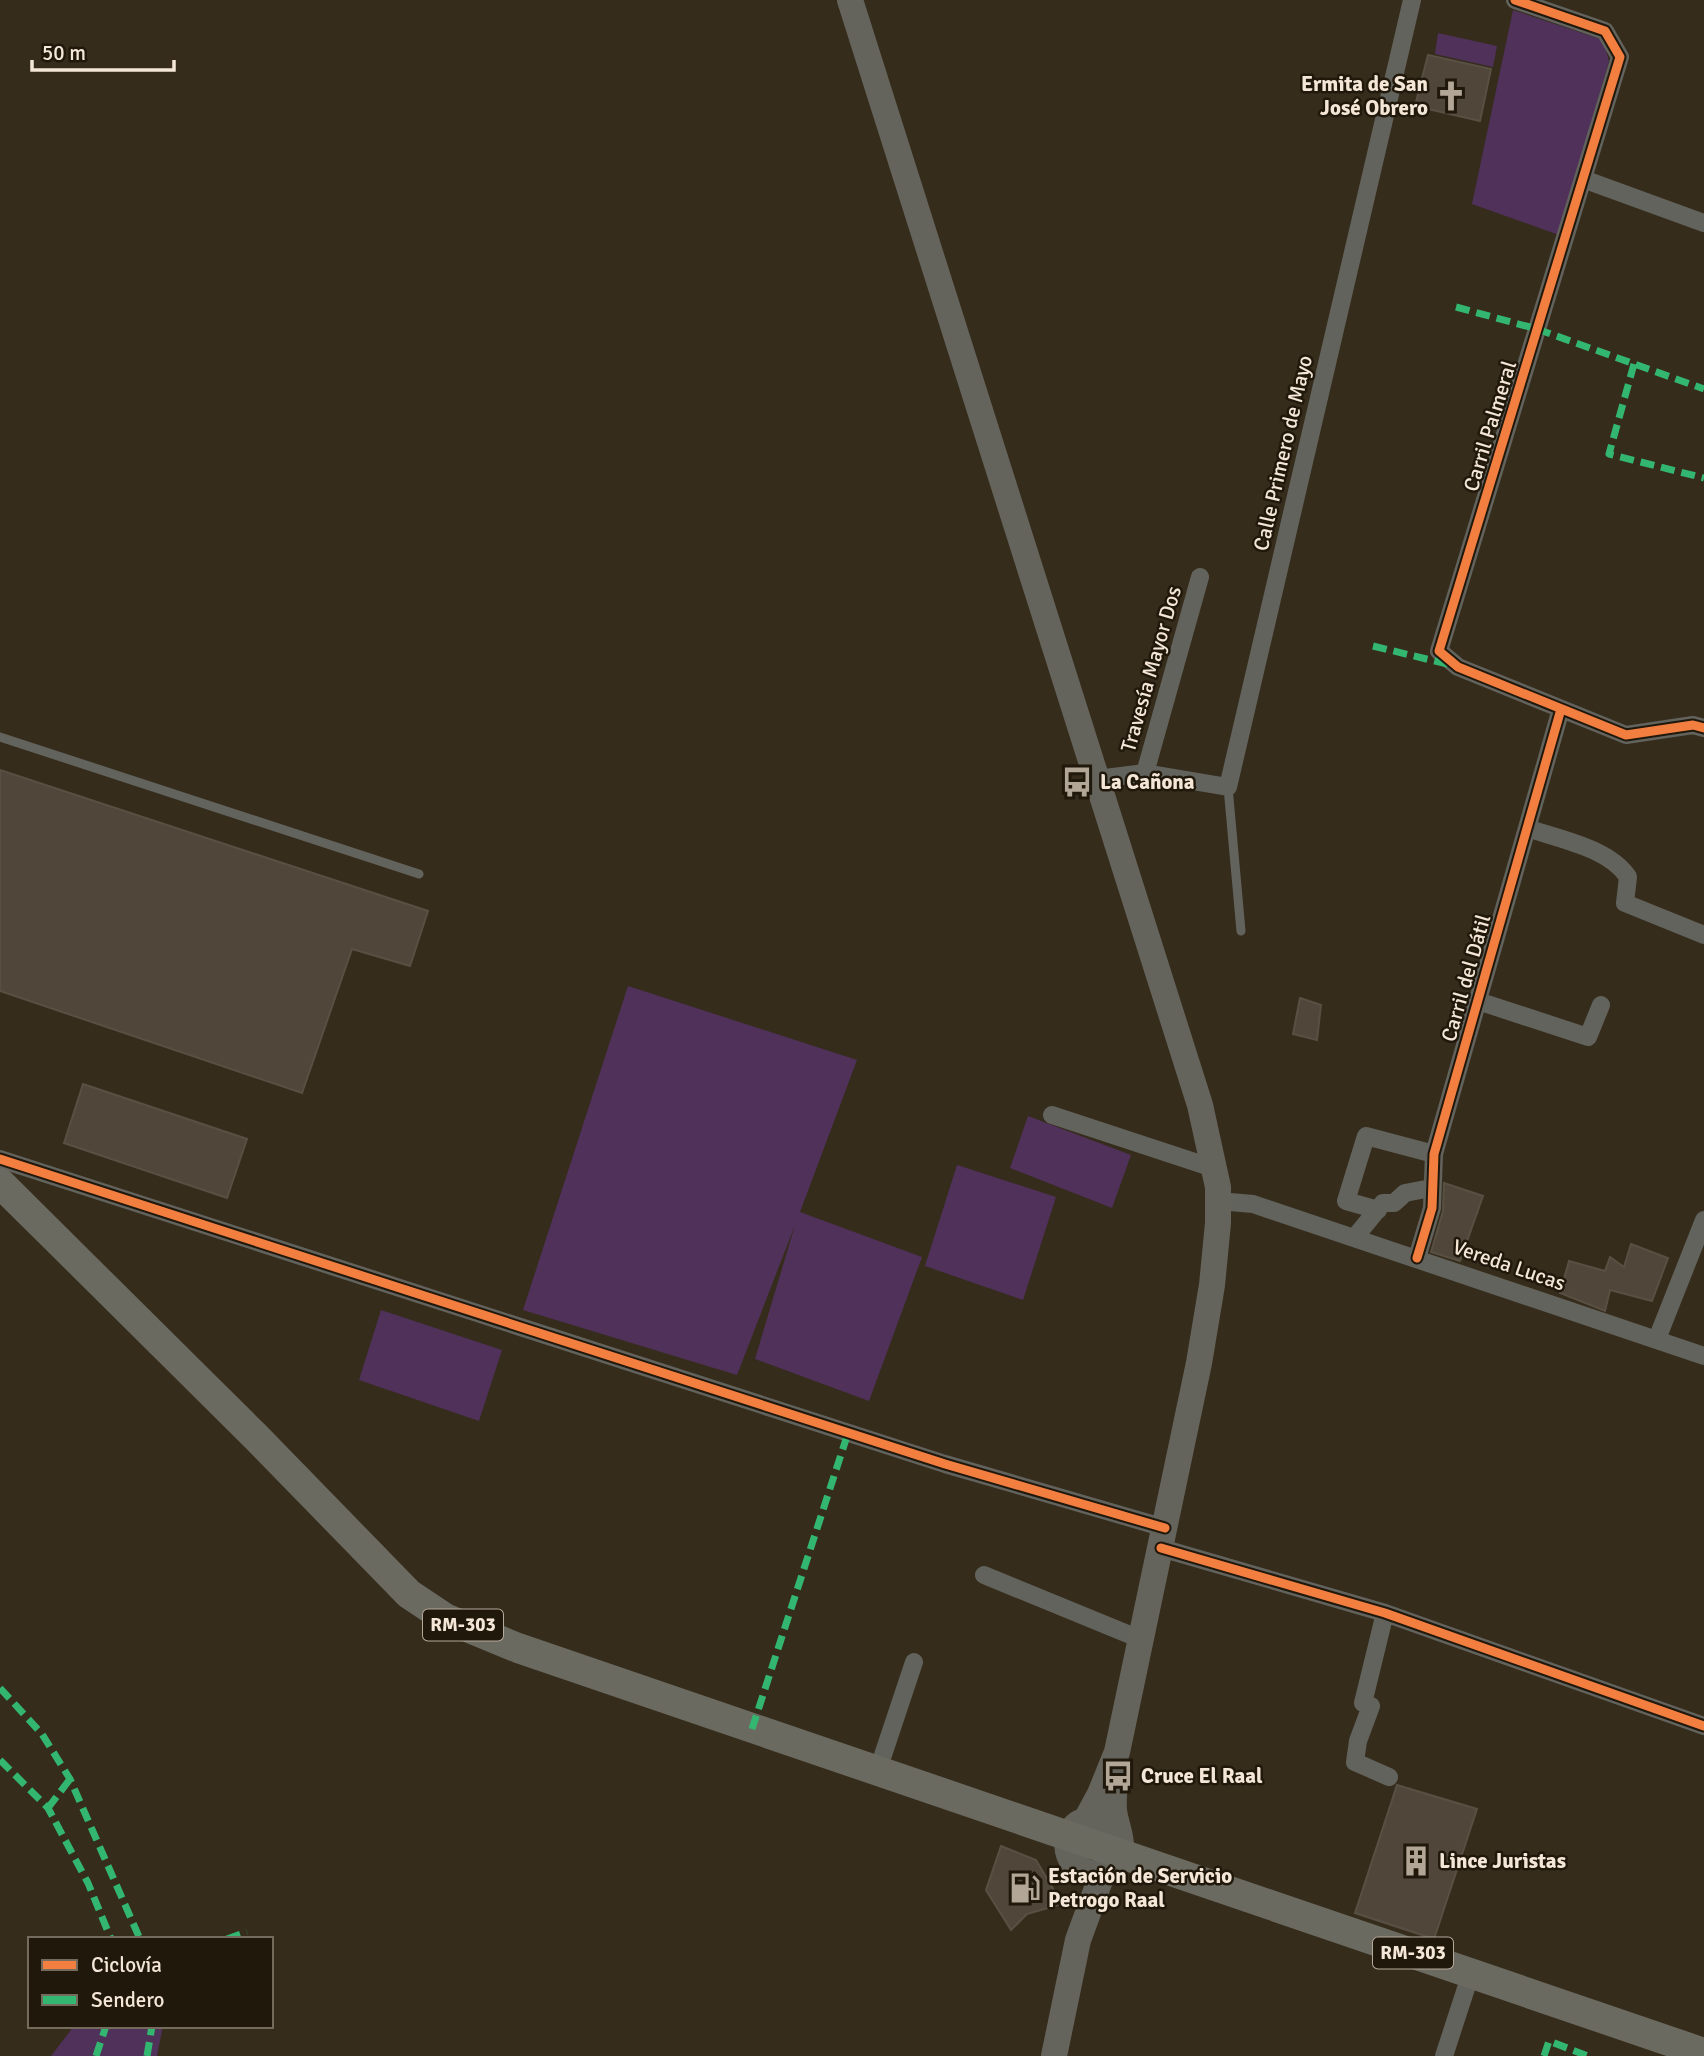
<svg xmlns="http://www.w3.org/2000/svg" width="1704" height="2056" viewBox="0 0 1704 2056" font-family="Signika,sans-serif">
<style>
.green{fill:#4f315a}
.building{fill:#50473a;stroke:#595044;stroke-width:2}
.lines{fill:none;stroke-linecap:round;stroke-linejoin:round}
.service{stroke:#62635d;stroke-width:9}
.minor{stroke:#62635d;stroke-width:18}
.secondary{stroke:#64645c;stroke-width:26}
.trunk{stroke:#6a6a60;stroke-width:30}
.quiet{stroke:#33b770;stroke-width:7;stroke-dasharray:14 7;stroke-linecap:butt}
.cycleway-casing{stroke:#21180c;stroke-width:13}
.cycleway{stroke:#f27e40;stroke-width:9}
.labels{text-anchor:middle;dominant-baseline:central;stroke-width:5;stroke-linejoin:round;paint-order:stroke}
.shield{fill:#21180c;stroke:#b5a99a;stroke-width:2}
.shield-label{font-size:19px;font-weight:bold;fill:#f4e7d7}
.poi-label{font-size:21px;font-weight:bold;fill:#f4e7d7;stroke:#21180c;text-anchor:start}
.street-label{font-size:21px;fill:#f4e7d7;stroke:#21180c}
</style>
<rect width="100%" height="100%" fill="#362c1c"/>
<path class="green" d="M1513,10l90,30 6,21 -50,174 -87,-31z
M1438,33l59,13 -4,21 -58,-13z
M628,986l229,74 -57,152 122,45 -53,144 -114,-42 40,-134 -58,150 -214,-65z
M1028,1116l103,39 -19,53 -102,-40z
M957,1165l99,32 -33,103 -98,-34z
M381,1310l121,40 -23,71 -120,-41z
M74,2026h89l-6,30h-106z"/>
<path class="building" d="M1428,55l63,14 -11,52 -65,-15z
M0,770l428,141 -18,55 -58,-17 -50,144 -302,-102z
M1300,998l21,7 -4,35 -24,-6z
M83,1084l164,55 -20,59 -163,-55z
M1444,1183l39,13 -23,65 -29,-9 12,-41z
M1631,1244l37,14 -16,43 -42,-11 -5,21 -45,-18 9,-32 36,10 5,-14 14,10z
M1397,1785l80,24 -43,130 -79,-26z
M1001,1846l35,14 26,44 -35,10 -16,16 -25,-40z"/>
<g class="lines">
<path class="service" d="M0,737l419,137
M1228,787l13,144"/>
<path class="minor" d="M1515,0l90,31 15,26 -181,594 19,16 168,68 67,-10 11,3
M1583,179l121,44
M1145,773l55,-196
M1097,779l48,-6 83,14 184,-787
M1527,828c32,11 82,20 101,49l-3,26 79,32
M1478,1001l110,36 13,-32
M1052,1115l164,54
M0,1159l945,305 220,64
M1218,1201l35,3 451,152
M1378,1210l-32,-9 20,-65 68,18
M1355,1237l28,-34h11l11,-10 26,-5
M1417,1258l15,-50 2,-54 127,-445
M1657,1339l47,-119
M1161,1548l224,65 319,113
M984,1575l156,64
M1385,1613l-22,90 8,3 -13,35 -3,21 34,15
M878,1770l36,-108
M1444,2056l27,-83"/>
<path class="secondary" d="M850,0l350,1105 18,82v36l-6,62 -13,78 -82,389 -17,42 -14,26
M1116,1771c-1,13 -3,26 -2,39 2,19 16,40 -2,56 -20,19 -52,-3 -43,-29 5,-18 24,-21 40,-15l10,12
M1054,2056l24,-116 25,-68"/>
<path class="trunk" d="M0,1183l256,254 153,157 36,24 73,30 1186,405"/>
<path class="quiet" d="M1456,307l81,22 167,60
M1634,364l-25,90 95,24
M1373,646l78,19
M0,1688l42,46 28,45 70,160
M752,1729l96,-296
M0,1760l48,48 40,75 23,56
M48,1808l22,-29
M227,1939l20,-7
M96,2056l10,-30
M147,2056l5,-30
M1544,2056l5,-15 39,15"/>
<g class="cycleway-casing">
<path id="cycleway" d="M1515,0l90,31 15,26 -181,594 19,16 168,68 67,-10 11,3
M0,1159l945,305 220,64
M1417,1258l15,-50 2,-54 127,-445
M1161,1548l224,65 319,113"/>
</g>
<use href="#cycleway" class="cycleway"/>
</g>
<defs>
<g id="church-bare" transform="scale(2.415)"><path d="M-1.2-6h2.4v3.5h3.3v2.4h-3.3V6h-2.4V-.1h-3.3v-2.4h3.3Z" fill="#b2a696" stroke="#21180c" stroke-width="2.5" paint-order="stroke"/></g>
<g id="bus-bare" transform="scale(2.415)"><path d="M-5-6H5V4H4V6H2V4H-2V6H-4V4H-5ZM-3.5-4V0h7V-4ZM-3.5 1.2v1.5H-2V1.2ZM2 1.2v1.5H3.5V1.2Z" fill="#b2a696" stroke="#21180c" stroke-width="2.5" paint-order="stroke"/></g>
<g id="building-bare" transform="scale(2.415)"><path d="M-4-6H4V6H1V3H-1V6H-4ZM-2.5-4.3h1.7v1.8h-1.7ZM.8-4.3h1.7v1.8H.8ZM-2.5-1h1.7V.8h-1.7ZM.8-1h1.7V.8H.8Z" fill="#b2a696" stroke="#21180c" stroke-width="2.5" paint-order="stroke"/></g>
<g id="fuel-bare" transform="scale(2.415)"><path d="M-5.5-6h7V0h2V4h1.3V-2.5L3-4.5l.8-.8L6-3V5H2.5V1h-1V6h-7ZM-4.2-4.7v3.2H.2V-4.7Z" fill="#b2a696" stroke="#21180c" stroke-width="2.5" paint-order="stroke"/></g>
</defs>
<g fill-rule="evenodd">
<use href="#church-bare" x="1451" y="96"/>
<use href="#bus-bare" x="1077" y="782"/>
<use href="#bus-bare" x="1118" y="1776"/>
<use href="#building-bare" x="1416" y="1861"/>
<use href="#fuel-bare" x="1025" y="1888"/>
</g>
<g class="labels">
<g class="shield">
<rect x="423" y="1609.5" width="80" height="31" rx="5"/>
<rect x="1373" y="1937.5" width="80" height="31" rx="5"/>
</g>
<g class="shield-label">
<text x="463" y="1625">RM-303</text>
<text x="1413" y="1953">RM-303</text>
</g>
<g class="poi-label">
<text x="1428" y="84" text-anchor="end">Ermita de San<tspan x="1428" dy="24">José Obrero</tspan></text>
<text x="1100" y="782">La Cañona</text>
<text x="1141" y="1776">Cruce El Raal</text>
<text x="1439" y="1861">Lince Juristas</text>
<text x="1048" y="1876">Estación de Servicio<tspan x="1048" dy="24">Petrogo Raal</tspan></text>
</g>
<g class="street-label">
<text transform="translate(1490 426) rotate(-73)">Carril Palmeral</text>
<text transform="translate(1283 453) rotate(-77)">Calle Primero de Mayo</text>
<text transform="translate(1151 669) rotate(-74)">Travesía Mayor Dos</text>
<text transform="translate(1466 978) rotate(-74)">Carril del Dátil</text>
<text transform="translate(1509 1265) rotate(19)">Vereda Lucas</text>
</g>
</g>
<rect x="28" y="1937" width="245" height="91" fill="#21180c" stroke="#756b5d" stroke-width="2"/>
<rect x="42" y="1960" width="35" height="10" fill="#f27e40" stroke="#756b5d" stroke-width="2"/>
<text x="91" y="1972" font-size="21" fill="#f4e7d7">Ciclovía</text>
<rect x="42" y="1995" width="35" height="10" fill="#33b770" stroke="#756b5d" stroke-width="2"/>
<text x="91" y="2007" font-size="21" fill="#f4e7d7">Sendero</text>
<path d="M32 60v10h142v-10" fill="none" stroke="#f4e7d7" stroke-width="3.5"/>
<text x="42" y="60" font-size="21" fill="#f4e7d7" stroke="#21180c" stroke-width="5" paint-order="stroke">50 m</text>
</svg>
